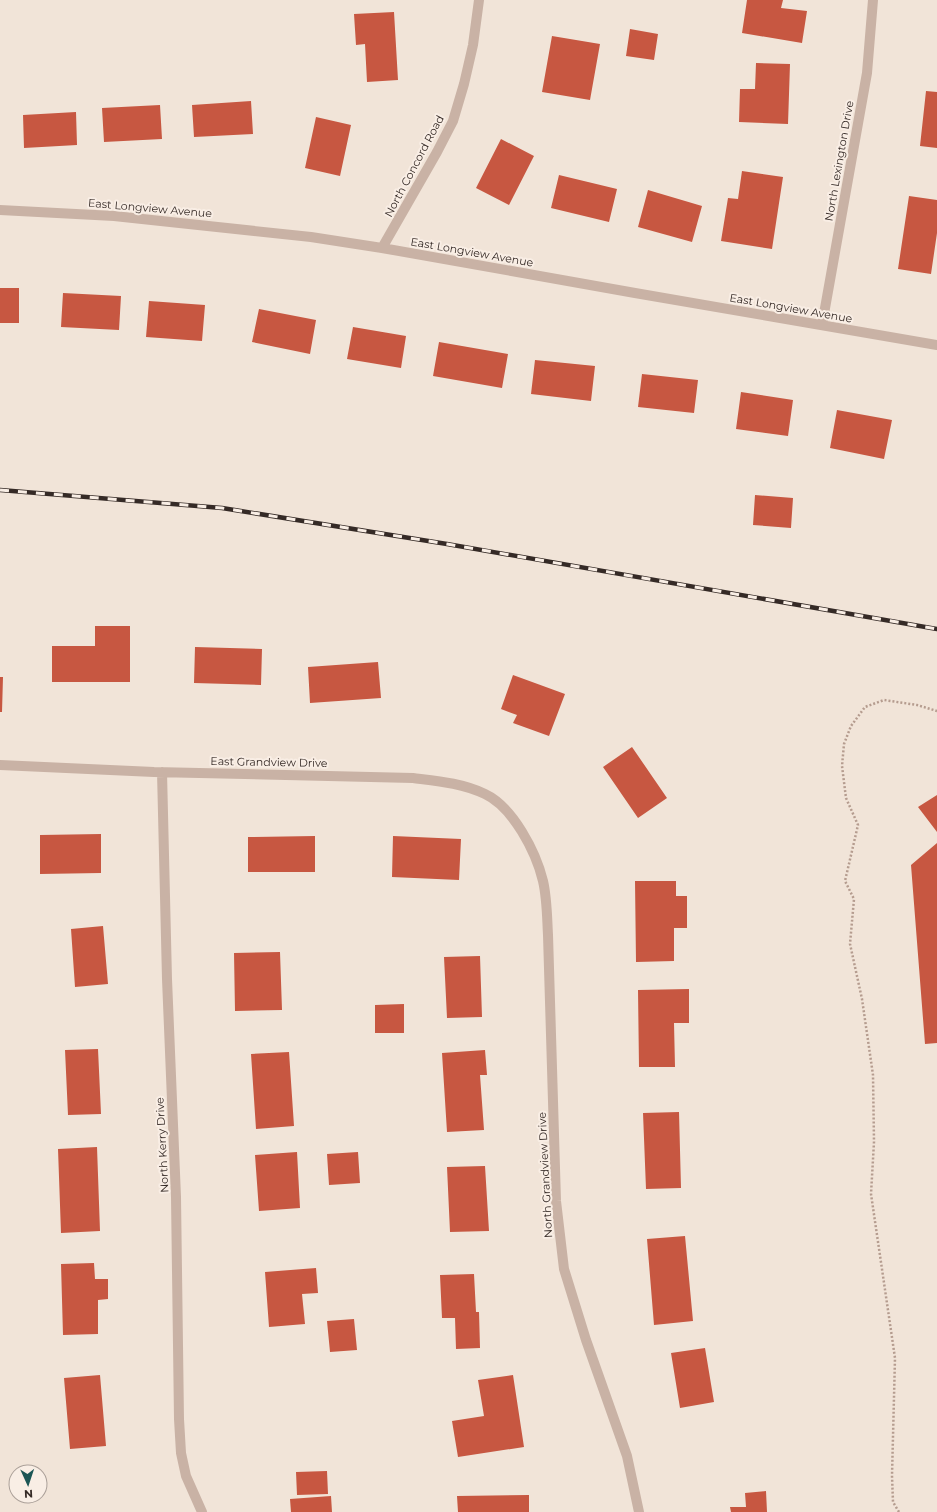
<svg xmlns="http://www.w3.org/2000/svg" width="937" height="1512" viewBox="0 0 937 1512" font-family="Montserrat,sans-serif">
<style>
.building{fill:#c75741}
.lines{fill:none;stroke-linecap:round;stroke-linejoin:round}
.path{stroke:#b59c8f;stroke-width:2.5;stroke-dasharray:2 2;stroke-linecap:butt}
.minor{stroke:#c9b2a5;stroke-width:10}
.rail-casing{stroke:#352a26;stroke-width:4.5}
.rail{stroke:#f9eee5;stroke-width:3;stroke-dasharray:9;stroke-linecap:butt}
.labels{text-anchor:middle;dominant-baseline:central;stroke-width:4;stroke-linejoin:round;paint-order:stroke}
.street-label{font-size:11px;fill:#352a26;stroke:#f9eee5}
</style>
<rect width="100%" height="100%" fill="#f1e4d8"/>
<path class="building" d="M747,0h36l-2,8 26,3 -5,32 -60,-10z
M394,12l4,68 -31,2 -2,-38 -9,1 -2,-31z
M630,29l28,5 -4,26 -28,-4z
M552,36l48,8 -10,56 -48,-8z
M756,63l34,1 -2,60 -49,-2 1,-33h15z
M926,91l11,1v56l-17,-2z
M251,101l2,33 -59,3 -2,-32z
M160,105l2,34 -58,3 -2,-34z
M76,112l1,33 -53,3 -1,-33z
M316,117l35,8 -11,51 -35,-8z
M501,139l33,17 -25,49 -33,-17z
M742,171l41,6 -11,72 -51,-8 7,-43 10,1z
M559,175l58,14 -8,33 -58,-14z
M648,190l54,16 -10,36 -54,-15z
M909,196l28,4v33l-6,41 -33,-5z
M0,288h19v35h-19z
M63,293l58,3 -2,34 -58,-3z
M149,301l56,4 -3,36 -56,-4z
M259,309l57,11 -6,34 -58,-12z
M353,327l53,9 -5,32 -54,-9z
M439,342l69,12 -6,34 -69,-12z
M535,360l60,6 -4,35 -60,-7z
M642,374l56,6 -4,33 -56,-6z
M741,392l52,8 -5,36 -52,-7z
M837,410l55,10 -8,39 -54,-11z
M755,495l38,3 -2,30 -38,-3z
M95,626h35v56h-78v-36h43z
M195,647l67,2 -1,36 -67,-2z
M378,662l3,36 -71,5 -2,-36z
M513,675l52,19 -16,42 -36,-13 4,-8 -16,-6z
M0,677h3l-1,35h-2z
M632,747l35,51 -29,20 -35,-51z
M937,795v37l-19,-25z
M101,834v39l-61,1v-39z
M315,836v36h-67v-35z
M393,836l68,3 -2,41 -67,-3z
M937,843v200l-12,1 -14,-179z
M635,881h41v15h11v32h-13v33l-38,1z
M103,926l5,58 -33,3 -4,-58z
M280,952l2,58 -47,1 -1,-58z
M480,956l2,61 -35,1 -3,-61z
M689,989v34h-15l1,44h-36l-1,-77z
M404,1004v29h-29v-28z
M98,1049l3,65 -33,1 -3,-65z
M485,1050l2,25h-7l4,55 -37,2 -5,-79z
M289,1052l5,74 -38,3 -5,-75z
M679,1112l2,76 -35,1 -3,-76z
M97,1147l3,84 -39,2 -3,-84z
M297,1152l3,56 -41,3 -4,-56z
M358,1152l2,31 -31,2 -2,-31z
M485,1166l4,65 -39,1 -3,-65z
M685,1236l8,85 -39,4 -7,-86z
M94,1263l1,16h13v20l-10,1v34l-35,1 -2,-71z
M316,1268l2,25 -16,1 3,30 -36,3 -4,-55z
M474,1274l2,38h3l1,36 -24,1 -1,-31h-13l-2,-43z
M354,1319l3,31 -27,2 -3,-31z
M705,1348l9,54 -34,6 -9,-55z
M100,1375l6,71 -36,3 -6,-71z
M513,1375l11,72 -66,10 -6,-36 32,-5 -6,-36z
M327,1471l1,23 -31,1 -1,-23z
M766,1491l1,21h-36l-1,-5h16l-1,-14z
M529,1495v17h-71l-1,-16z
M331,1496l1,16h-41l-1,-13z"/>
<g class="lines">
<path class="path" d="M899,1512l-6,-10 -1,-26 3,-118 -24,-164 3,-52 -1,-67 -11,-76 -12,-55 4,-45 -9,-18 13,-56 -12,-27 -4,-32 2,-22 7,-18 14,-19 19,-7 33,5 20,6"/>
<path class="minor" d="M0,210l114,6 197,21 71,11 253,45 302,52
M382,248l55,-96 16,-31 11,-37 9,-39 6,-45
M822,325l45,-252 6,-73
M0,765l154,7 259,6c24,3 49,5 72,16 28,13 51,58 58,87 4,17 4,36 5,54l8,266 8,68 22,71 41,116 12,56
M162,772l5,207 9,218 3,222 2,34 5,23 16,36"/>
<g class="rail-casing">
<path id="rail" d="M0,490l222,18 225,36 490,85"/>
</g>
<use href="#rail" class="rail"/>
</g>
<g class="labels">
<g class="street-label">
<text transform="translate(839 161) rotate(-80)">North Lexington Drive</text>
<text transform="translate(414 166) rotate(-62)">North Concord Road</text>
<text transform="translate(150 208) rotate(5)">East Longview Avenue</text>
<text transform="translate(472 252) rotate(10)">East Longview Avenue</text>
<text transform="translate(791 308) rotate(10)">East Longview Avenue</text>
<text transform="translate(269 762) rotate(1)">East Grandview Drive</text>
<text transform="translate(162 1145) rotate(-93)">North Kerry Drive</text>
<text transform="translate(545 1175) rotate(-93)">North Grandview Drive</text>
</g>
</g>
<g transform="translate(28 1484) rotate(177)"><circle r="19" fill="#f9eee5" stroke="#aba099"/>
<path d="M0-3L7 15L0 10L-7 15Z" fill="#1c5655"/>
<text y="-6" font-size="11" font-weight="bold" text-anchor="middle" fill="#352a26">N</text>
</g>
</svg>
